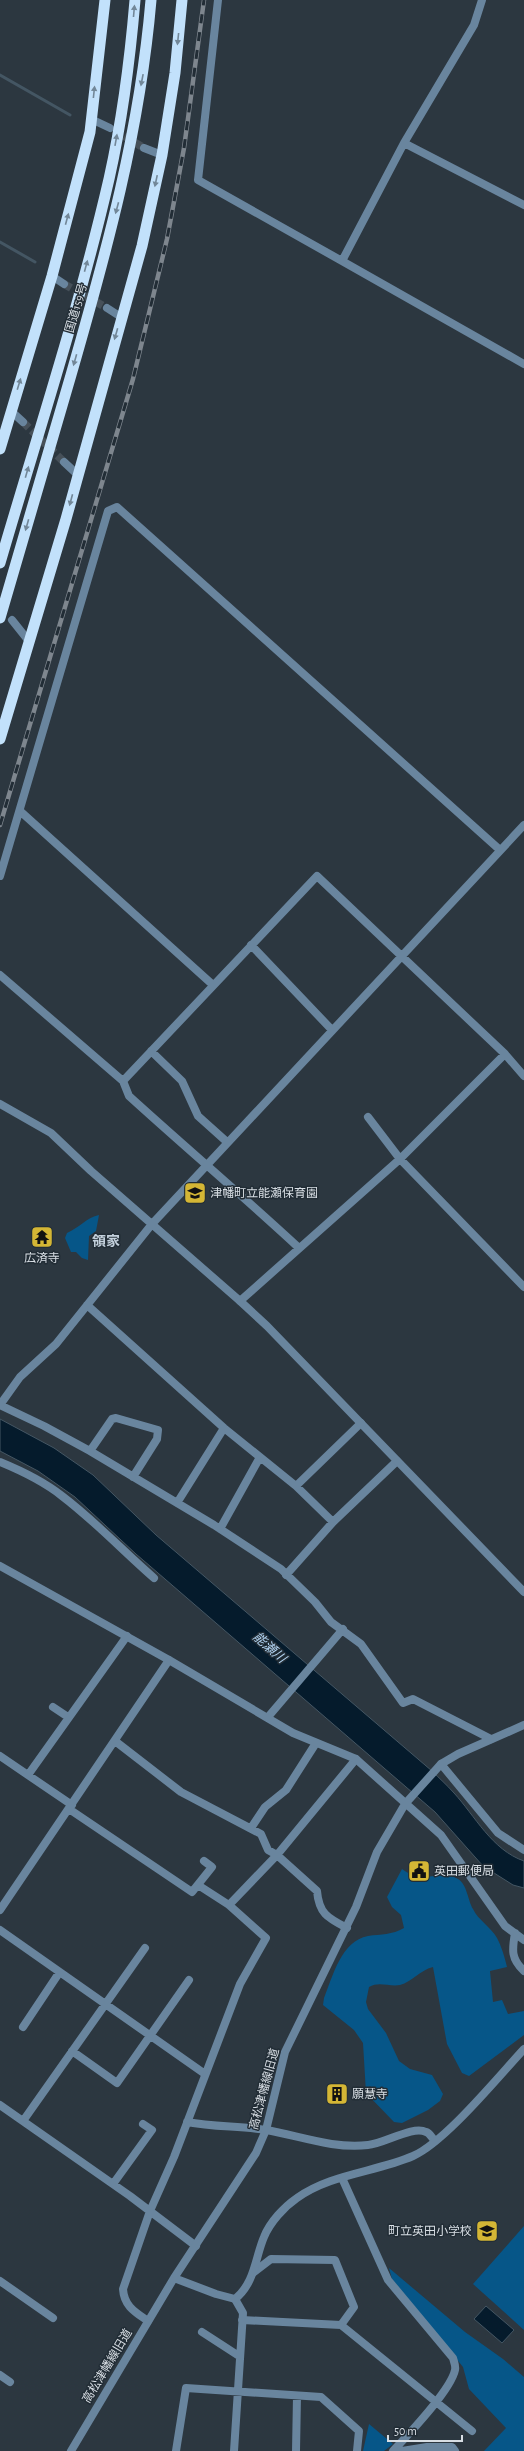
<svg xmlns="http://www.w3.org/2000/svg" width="524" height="2451" viewBox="0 0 524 2451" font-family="'Alegreya Sans','Noto Sans JP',sans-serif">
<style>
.green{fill:#065688}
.water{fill:#051b2c;stroke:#445663}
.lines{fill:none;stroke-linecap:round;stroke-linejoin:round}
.stream{stroke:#445663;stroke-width:3}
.minor-tunnel{stroke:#465059;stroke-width:8;stroke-dasharray:8 4;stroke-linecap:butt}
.minor{stroke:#69859e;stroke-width:8}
.tertiary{stroke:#69859e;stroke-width:8}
.trunk{stroke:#c2e1fb;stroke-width:11}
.rail-casing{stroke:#7e868e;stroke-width:4.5}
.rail{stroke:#222d36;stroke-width:3;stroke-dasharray:9;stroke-linecap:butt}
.oneway{fill:#728798}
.labels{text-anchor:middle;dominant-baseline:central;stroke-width:3;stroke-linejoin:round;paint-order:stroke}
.street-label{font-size:12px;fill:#d8dee4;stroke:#222d36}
.poi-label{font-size:12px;fill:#d8dee4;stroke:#222d36;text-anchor:start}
.water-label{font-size:13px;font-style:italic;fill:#b1d3f1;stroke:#222d36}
.quarter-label{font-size:14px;font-weight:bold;fill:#c3d0dc;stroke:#222d36}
</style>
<rect width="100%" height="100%" fill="#2c3740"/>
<path class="green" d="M99,1215l-3,16 -7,5 -1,24 -6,-2 -6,-6h-5l-6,-14 2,-5c12,-5 20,-16 32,-18z
M402,1869c20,16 40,0 56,10 9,5 10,22 15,30 5,11 18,18 24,29 4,7 8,20 10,29l-17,4 3,31 9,-2 6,14 16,-3v24l-55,41 -7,-3 -15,-29 -14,-77c-13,3 -21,15 -33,18 -11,2 -21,-4 -31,2l-3,15 2,7 18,24 13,28 11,8 22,6 11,19 -3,7 -12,9 -26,13 -8,-1 -28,-29 -3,-50 -9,-13 -31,-25 1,-7c9,-22 17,-57 44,-62 13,-2 24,-1 36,-8l-3,-13 -9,-8 -5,-10z
M524,2226v104l-51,-46z
M389,2268l76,64 38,27 21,18v74h-40l22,-23 -37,-39 -6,-22 -71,-88z
M369,2424l24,20 -9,7h-21z"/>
<path class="water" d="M0,1419l54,29 39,27 63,60 276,236c7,7 15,14 22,22 21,23 38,57 70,68v27l-11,-3 -30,-19 -48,-54 -299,-258 -61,-57 -37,-26 -38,-20z
M486,2306l28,24 -12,13 -28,-24z"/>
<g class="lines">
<path class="stream" d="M0,75l70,40
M0,242l35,20"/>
<path class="minor-tunnel" d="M114,130l30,18
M64,284l43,24
M23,422l41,40"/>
<path class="minor" d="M218,0l-20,180 144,81 62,-118 70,-118 8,-25
M91,119l19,9
M404,143l120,62
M144,148l18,7
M342,261l182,103
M52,276l12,8
M107,308l14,9
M11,411l12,11
M64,462l14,13
M12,620l16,20
M20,811l193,174
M0,876l108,-365 9,-4 383,343
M251,945l81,85
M0,975l123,106 194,-205 188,178 -105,105 -160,142 -149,-130 -40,-38 -51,-29
M151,1051l31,30 16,35 29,26
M505,1054l19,22
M123,1081l6,15c56,51 114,100 170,152
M368,1117l32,42 124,128
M87,1305l137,123 72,58 37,36
M0,1405l20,-28 36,-33 96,-120 372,-399
M0,1405l44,21 46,25 124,74 67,44 34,33 16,20 30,22 42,59 10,-4 78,40
M90,1451l22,-32 4,-1 42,12 -1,9 -24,38
M0,1462c22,9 43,19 62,34 33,25 61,55 92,82
M296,1486l65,-63
M177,1503l47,-75
M220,1529l40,-72
M286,1575l47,-53 64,-61
M53,1707l15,10
M268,1717l75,-88
M115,1741l66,51 80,42 7,16 9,5 40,36c2,23 11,27 30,37
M0,1756l72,49
M441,1764l57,69 26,17
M28,1775l99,-139
M69,1809l123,83 20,-25 -8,-6
M251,1828l14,-21 21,-17 30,-47
M229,1905l48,-50 79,-96
M0,1910l169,-250
M0,1930l205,144
M23,2027l36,-54
M72,2051l45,32 72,-103
M0,2105l130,91 66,50
M23,2121l122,-173
M187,2122c26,5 53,4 79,8 34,6 67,19 102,15 16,-1 45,-20 58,-13 4,1 6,6 9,9
M342,2178l46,102 65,78c1,4 3,8 2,12 -4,20 -47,65 -62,81
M113,2184l39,-54 -9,-6
M254,2272l17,-13 64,1 19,47 -13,18 131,106
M0,2281l53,37
M242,2320l99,5
M148,2321c-13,-9 -24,-15 -25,-32l27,-78 24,-54 66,-173 26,-46 -37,-33 -31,-20
M202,2332l37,24
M0,2375l10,7
M176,2451l10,-63 135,9 38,34 -2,20
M234,2451l9,-138 -8,-14
M296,2451l1,-55
M402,2451l25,-4h25l3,4"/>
<path class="tertiary" d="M240,1301l27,25 257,266
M0,1566l169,94 124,73 63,26 85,76 64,91 19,14
M515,1933c-3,17 -4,26 9,38
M174,2278l42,16 19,5c20,-16 20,-41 29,-62 6,-15 20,-30 33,-39 33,-24 79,-26 116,-42 32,-14 85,-79 111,-107
M71,2451l103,-173 82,-125 10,-23 19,-78 71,-145 21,-55 28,-48 36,-40 17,-10 66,-29"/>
<path class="trunk" d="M0,449l52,-173 38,-144 15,-132
M0,563c37,-127 79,-254 109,-384 13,-58 21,-119 26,-179
M0,618c24,-81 47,-162 71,-243 36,-125 69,-245 80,-375
M0,739l66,-220 76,-273 20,-91 13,-82 7,-73"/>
<g class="rail-casing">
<path id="rail" d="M0,825l133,-446 34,-140 17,-91 20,-148"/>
</g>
<use href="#rail" class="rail"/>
</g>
<defs><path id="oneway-solid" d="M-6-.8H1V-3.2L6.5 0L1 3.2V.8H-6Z"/></defs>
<g class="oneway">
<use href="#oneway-solid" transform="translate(134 11) rotate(-85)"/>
<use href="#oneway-solid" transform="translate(178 39) rotate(96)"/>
<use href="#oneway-solid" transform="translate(142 80) rotate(101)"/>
<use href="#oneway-solid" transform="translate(94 92) rotate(-84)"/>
<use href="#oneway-solid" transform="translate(116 140) rotate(-80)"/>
<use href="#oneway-solid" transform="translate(156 181) rotate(102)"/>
<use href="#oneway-solid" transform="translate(117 208) rotate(105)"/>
<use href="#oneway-solid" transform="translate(67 219) rotate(-75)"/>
<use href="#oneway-solid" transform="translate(86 266) rotate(-75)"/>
<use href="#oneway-solid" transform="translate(116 334) rotate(106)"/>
<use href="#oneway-solid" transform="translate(75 360) rotate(106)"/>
<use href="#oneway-solid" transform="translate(19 384) rotate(-73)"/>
<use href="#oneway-solid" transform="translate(27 472) rotate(-74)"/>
<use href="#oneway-solid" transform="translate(71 500) rotate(105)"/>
<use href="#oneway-solid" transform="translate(27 525) rotate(106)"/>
</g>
<defs>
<g id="school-square" transform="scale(1.15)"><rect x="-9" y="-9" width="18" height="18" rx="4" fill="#d4b635" stroke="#222d36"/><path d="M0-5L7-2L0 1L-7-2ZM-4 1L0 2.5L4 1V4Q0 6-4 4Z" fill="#111"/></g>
<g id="temple-square" transform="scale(1.15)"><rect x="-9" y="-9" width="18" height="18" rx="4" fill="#d4b635" stroke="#222d36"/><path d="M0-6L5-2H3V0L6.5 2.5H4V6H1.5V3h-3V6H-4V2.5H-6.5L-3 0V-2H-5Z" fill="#111"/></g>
<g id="civic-square" transform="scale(1.15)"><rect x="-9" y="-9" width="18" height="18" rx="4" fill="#d4b635" stroke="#222d36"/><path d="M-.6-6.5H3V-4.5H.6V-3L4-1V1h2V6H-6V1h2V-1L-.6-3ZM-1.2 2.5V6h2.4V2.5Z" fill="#111"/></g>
<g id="building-square" transform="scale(1.15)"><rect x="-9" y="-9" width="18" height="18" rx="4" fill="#d4b635" stroke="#222d36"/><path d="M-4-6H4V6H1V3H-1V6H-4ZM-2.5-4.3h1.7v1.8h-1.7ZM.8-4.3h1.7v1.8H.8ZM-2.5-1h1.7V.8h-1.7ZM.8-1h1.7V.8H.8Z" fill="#111"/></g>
</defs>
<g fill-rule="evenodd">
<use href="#school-square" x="195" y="1193"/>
<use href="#temple-square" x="42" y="1237"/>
<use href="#civic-square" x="419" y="1871"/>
<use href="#building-square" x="337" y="2094"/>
<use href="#school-square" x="487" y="2231"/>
</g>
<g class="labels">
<g class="street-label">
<text transform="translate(76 308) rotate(-74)">国道159号</text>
<text transform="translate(264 2089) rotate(-75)">高松津幡線旧道</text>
<text transform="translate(107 2366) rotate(-59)">高松津幡線旧道</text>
</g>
<g class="poi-label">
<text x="210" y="1193">津幡町立能瀬保育園</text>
<text x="42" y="1258" text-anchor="middle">広済寺</text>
<text x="434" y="1871">英田郵便局</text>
<text x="352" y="2094">願慧寺</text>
<text x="472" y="2231" text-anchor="end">町立英田小学校</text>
</g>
<g class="water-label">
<text transform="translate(269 1648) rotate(41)">能瀬川</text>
</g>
<g class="quarter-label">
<text x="106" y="1242">領家</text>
</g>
</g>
<path d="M388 2435v6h74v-6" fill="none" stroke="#d8dee4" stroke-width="2"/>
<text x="394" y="2435" font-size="12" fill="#d8dee4" stroke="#222d36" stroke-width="3" paint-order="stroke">50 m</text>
</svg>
